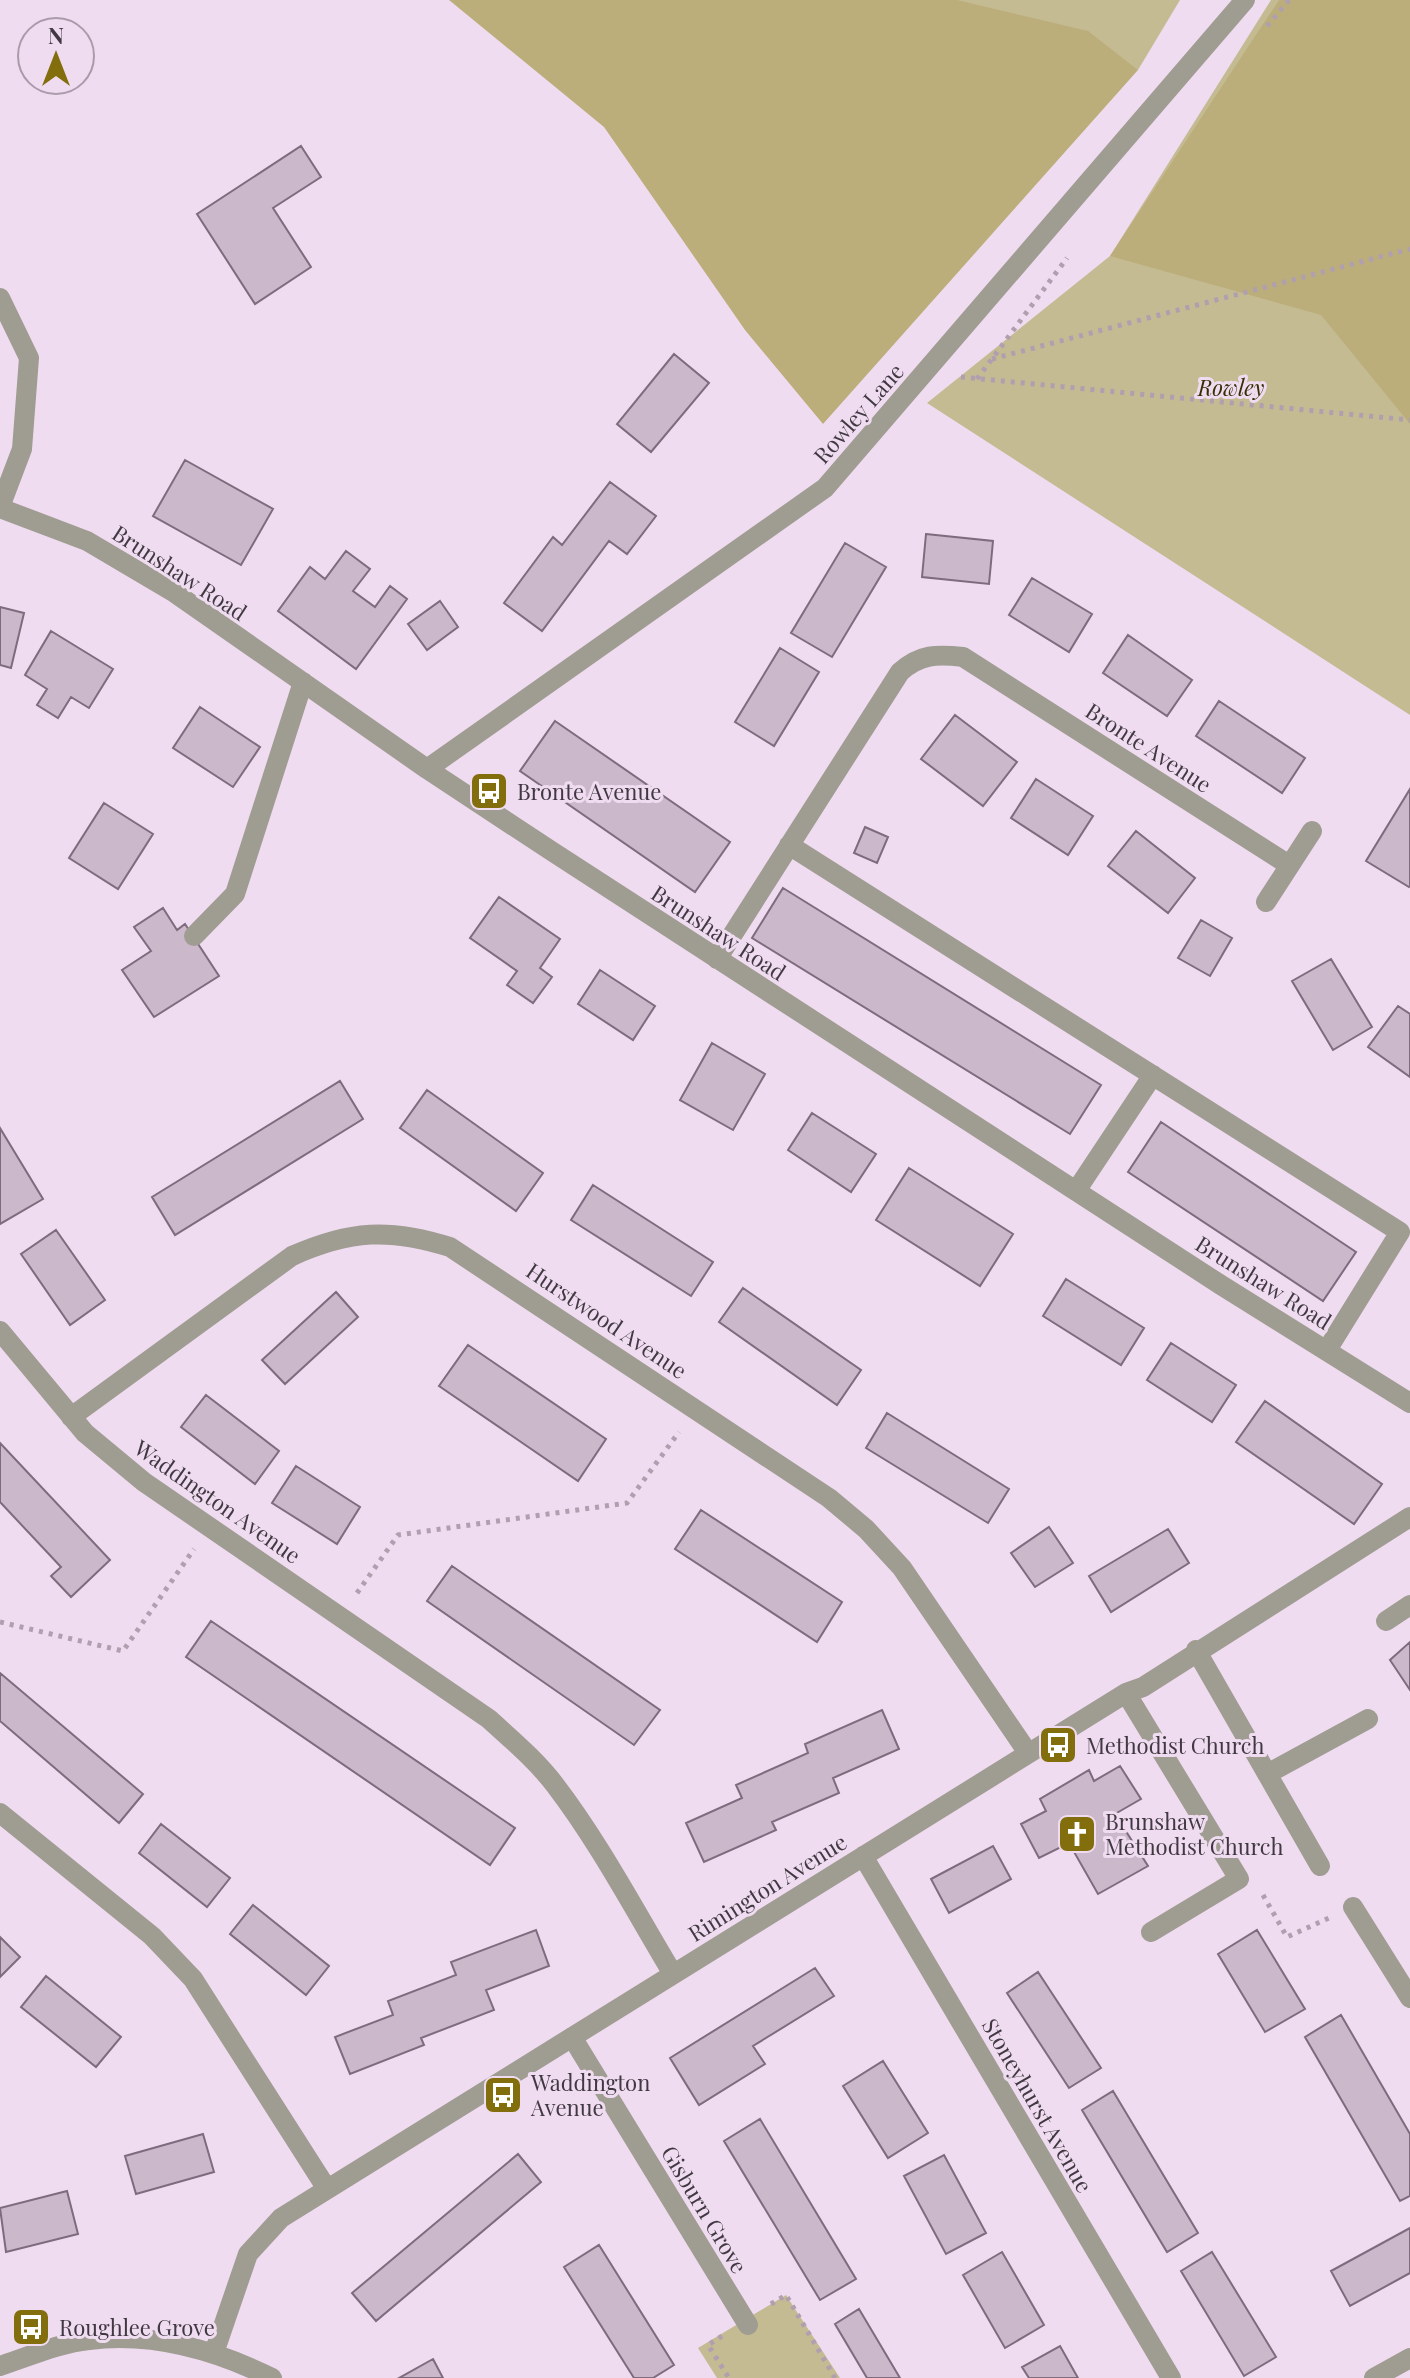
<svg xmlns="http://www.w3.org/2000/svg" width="1410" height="2378" viewBox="0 0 1410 2378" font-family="'Playfair Display',serif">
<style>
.green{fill:#c5bb93}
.forest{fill:#bbae7b}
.building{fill:#cbb8cb;stroke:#7e6c7e;stroke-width:2}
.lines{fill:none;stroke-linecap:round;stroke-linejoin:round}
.path{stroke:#af9faf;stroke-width:5;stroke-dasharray:4 6;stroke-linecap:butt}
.minor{stroke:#9f9c92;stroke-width:20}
.labels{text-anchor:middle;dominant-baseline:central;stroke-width:6;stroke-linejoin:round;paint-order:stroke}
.park-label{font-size:22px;font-style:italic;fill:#382e03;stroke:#f0dcf0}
.street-label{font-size:22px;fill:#413941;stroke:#f0dcf0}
.poi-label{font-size:22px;fill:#413941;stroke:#f0dcf0;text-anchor:start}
</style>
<rect width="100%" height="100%" fill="#f0dcf0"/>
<path class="green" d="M902,0h278l-42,70z
M1271,0h139v715l-483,-312 183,-147z
M786,2295l54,83h-123l-19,-30z"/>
<path class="forest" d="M449,0h508l131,31 50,39 -315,354 -78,-94 -141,-203z
M1279,0h131v424l-89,-109 -211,-59z"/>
<path class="building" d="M301,146l20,31 -48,31 38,59 -56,37 -58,-90z
M674,354l35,29 -58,69 -34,-28z
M185,460l88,49 -32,56 -88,-49z
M610,482l46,34 -29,38 -18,-13 -67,90 -38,-28 49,-66 9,8z
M926,534l67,7 -4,43 -67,-7z
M845,543l41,24 -54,90 -41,-24z
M346,551l24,18 -17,22 22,16 15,-21 17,13 -51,70 -78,-58 32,-44 15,12z
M1032,578l60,36 -23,38 -60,-37z
M440,601l18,26 -31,23 -19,-26z
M0,607l24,6 -13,55 -11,-3z
M51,631l62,38 -24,39 -18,-11 -13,21 -21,-13 10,-16 -22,-14z
M1128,635l64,45 -25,36 -64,-43z
M780,648l39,24 -45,74 -39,-24z
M1219,701l86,57 -23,35 -86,-57z
M200,707l60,40 -27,40 -60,-39z
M955,715l62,47 -34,44 -62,-47z
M555,721l175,121 -35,50 -175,-121z
M1036,779l57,37 -25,39 -57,-37z
M1410,789v97l-1,1 -43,-26z
M104,803l49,31 -35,55 -49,-31z
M865,827l23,10 -11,26 -23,-10z
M1136,831l59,47 -27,35 -60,-47z
M783,888l318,197 -31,49 -318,-196z
M499,897l61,42 -20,29 12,9 -19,26 -26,-18 10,-14 -47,-33z
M163,908l14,22 8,-6 34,52 -65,41 -32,-47 29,-19 -17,-24z
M1201,920l31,18 -22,38 -32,-18z
M1331,959l41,68 -39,23 -41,-69z
M600,970l55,36 -22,34 -55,-36z
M1398,1006l12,8v63l-42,-30z
M712,1043l53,31 -32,56 -53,-30z
M340,1081l23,38 -188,116 -23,-38z
M427,1090l116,83 -27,38 -116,-83z
M812,1113l64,41 -25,38 -63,-42z
M1161,1122l195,130 -33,49 -195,-129z
M0,1128l43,71 -43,25z
M909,1168l104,66 -33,52 -104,-66z
M593,1185l120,77 -22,34 -120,-76z
M56,1230l49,70 -35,25 -49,-71z
M1066,1279l78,49 -23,37 -78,-49z
M743,1288l118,82 -24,35 -118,-83z
M336,1292l22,25 -73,67 -23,-24z
M1171,1343l65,42 -24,37 -65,-42z
M468,1345l138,94 -28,42 -139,-95z
M206,1395l73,56 -24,33 -74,-57z
M1265,1401l117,83 -28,40 -118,-82z
M887,1413l122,76 -21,34 -122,-75z
M0,1443l110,117 -39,37 -20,-21 10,-9 -61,-65z
M296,1466l64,41 -23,37 -65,-41z
M701,1510l141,92 -25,40 -142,-93z
M1049,1527l24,36 -38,24 -24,-34z
M1168,1529l21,34 -78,49 -22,-36z
M452,1566l208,144 -26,35 -207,-144z
M211,1621l304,207 -25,37 -304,-208z
M1410,1642v48l-20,-30z
M0,1673l143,121 -24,29 -119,-102z
M882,1710l17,39 -66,29 6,15 -67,29 4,8 -72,32 -18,-39 56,-25 -6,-13 72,-32 -3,-9z
M1120,1766l21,33 -26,15 33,52 -50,28 -29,-51 -30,15 -18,-34 25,-13 -6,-12 49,-29 5,11z
M161,1824l69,54 -23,29 -68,-54z
M993,1846l18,33 -62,34 -18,-34z
M253,1905l76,61 -23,29 -76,-61z
M536,1930l13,36 -63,24 8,20 -73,28 3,7 -74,29 -15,-37 58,-22 -5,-14 68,-26 -5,-13z
M1257,1930l48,79 -40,23 -47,-78z
M0,1937l20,20 -20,20z
M815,1968l19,28 -81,50 12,18 -66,41 -29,-47z
M1038,1972l63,96 -32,20 -62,-95z
M46,1976l75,61 -25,30 -75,-60z
M1341,2015l69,119v62l-10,5 -95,-164z
M883,2061l45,72 -40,25 -45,-72z
M1113,2091l85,142 -31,19 -85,-142z
M760,2119l96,160 -36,21 -96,-159z
M203,2134l11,38 -78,22 -11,-38z
M518,2154l23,28 -165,139 -24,-28z
M944,2155l42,78 -40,21 -42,-78z
M67,2191l11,43 -72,18 -6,-44z
M1410,2228v45l-60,33 -19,-35z
M599,2245l75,120 -21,13h-19l-70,-111z
M1002,2252l42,73 -39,23 -42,-73z
M1212,2252l64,105 -32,19 -63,-105z
M859,2309l41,69h-33l-32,-54z
M1060,2346l18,32h-49l-7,-11z
M433,2359l10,19h-44z"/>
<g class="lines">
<path class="path" d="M1267,26l22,-26
M992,359l418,-110
M961,377l449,43
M977,379l90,-121
M357,1593l41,-58 229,-32 52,-71
M0,1622l123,29 71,-102
M1263,1895l24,42 42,-19
M771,2304l15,-9 49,83
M722,2336l-14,9 21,33"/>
<path class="minor" d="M0,298l29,60 -7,91 -22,58
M0,508l87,33 88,52 252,176 126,83 668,433 189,118
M427,769l398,-281 420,-488
M789,845l611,387 -73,118
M1266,902l46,-71
M194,936l41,-42 68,-212
M717,959l183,-287c20,-18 37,-18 63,-15l326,208
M1076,1191l77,-116
M0,1331l85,102 59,49 345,237c23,21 47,41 66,66 45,59 80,126 118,189
M71,1417l221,-161c58,-26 98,-28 158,-9l379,251 37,31 36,39 126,185
M1386,1621l24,-16
M1196,1650l124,216
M1126,1693l113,186 -88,53
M1267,1774l101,-55
M0,1813l152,123 41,43 134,210
M863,1856l308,522
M1353,1907l57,91
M572,2037l176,288
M214,2353l34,-99 33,-36 845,-525 17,-6 267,-170
M0,2366c28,-9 59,-23 89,-26 64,-8 126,10 183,38
M1374,2378l36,-20"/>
</g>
<defs>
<g id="bus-square" transform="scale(2)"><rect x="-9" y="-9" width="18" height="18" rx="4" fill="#836e0d" stroke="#f0dcf0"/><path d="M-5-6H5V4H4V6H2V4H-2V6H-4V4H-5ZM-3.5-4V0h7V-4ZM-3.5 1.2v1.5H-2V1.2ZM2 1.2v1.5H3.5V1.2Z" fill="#fff"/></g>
<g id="church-square" transform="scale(2)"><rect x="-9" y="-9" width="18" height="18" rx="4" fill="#836e0d" stroke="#f0dcf0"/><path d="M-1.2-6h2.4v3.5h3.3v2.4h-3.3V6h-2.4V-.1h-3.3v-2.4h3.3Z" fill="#fff"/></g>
</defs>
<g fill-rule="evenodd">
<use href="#bus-square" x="489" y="791"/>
<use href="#bus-square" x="1058" y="1745"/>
<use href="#church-square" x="1077" y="1834"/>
<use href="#bus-square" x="503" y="2095"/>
<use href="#bus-square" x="31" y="2327"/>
</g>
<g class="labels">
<g class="park-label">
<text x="1231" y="387">Rowley</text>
</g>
<g class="street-label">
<text transform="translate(858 413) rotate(-49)">Rowley Lane</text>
<text transform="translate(180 572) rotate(33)">Brunshaw Road</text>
<text transform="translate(1149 747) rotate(33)">Bronte Avenue</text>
<text transform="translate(719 932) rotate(33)">Brunshaw Road</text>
<text transform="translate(1264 1282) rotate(32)">Brunshaw Road</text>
<text transform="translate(607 1320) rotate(34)">Hurstwood Avenue</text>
<text transform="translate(218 1501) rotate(35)">Waddington Avenue</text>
<text transform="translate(767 1887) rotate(-32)">Rimington Avenue</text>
<text transform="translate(1038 2105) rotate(60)">Stoneyhurst Avenue</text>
<text transform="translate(705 2209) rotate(59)">Gisburn Grove</text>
</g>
<g class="poi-label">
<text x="517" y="791">Bronte Avenue</text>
<text x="1086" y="1745">Methodist Church</text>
<text x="1105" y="1821">Brunshaw<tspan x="1105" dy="25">Methodist Church</tspan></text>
<text x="531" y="2082">Waddington<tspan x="531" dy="25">Avenue</tspan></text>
<text x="59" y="2327">Roughlee Grove</text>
</g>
</g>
<g transform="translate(56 56)"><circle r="38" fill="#f0dcf0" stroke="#aa9baa" stroke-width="2"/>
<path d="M0-6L14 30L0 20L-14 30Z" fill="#836e0d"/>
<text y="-12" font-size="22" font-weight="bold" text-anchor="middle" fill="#413941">N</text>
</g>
</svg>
